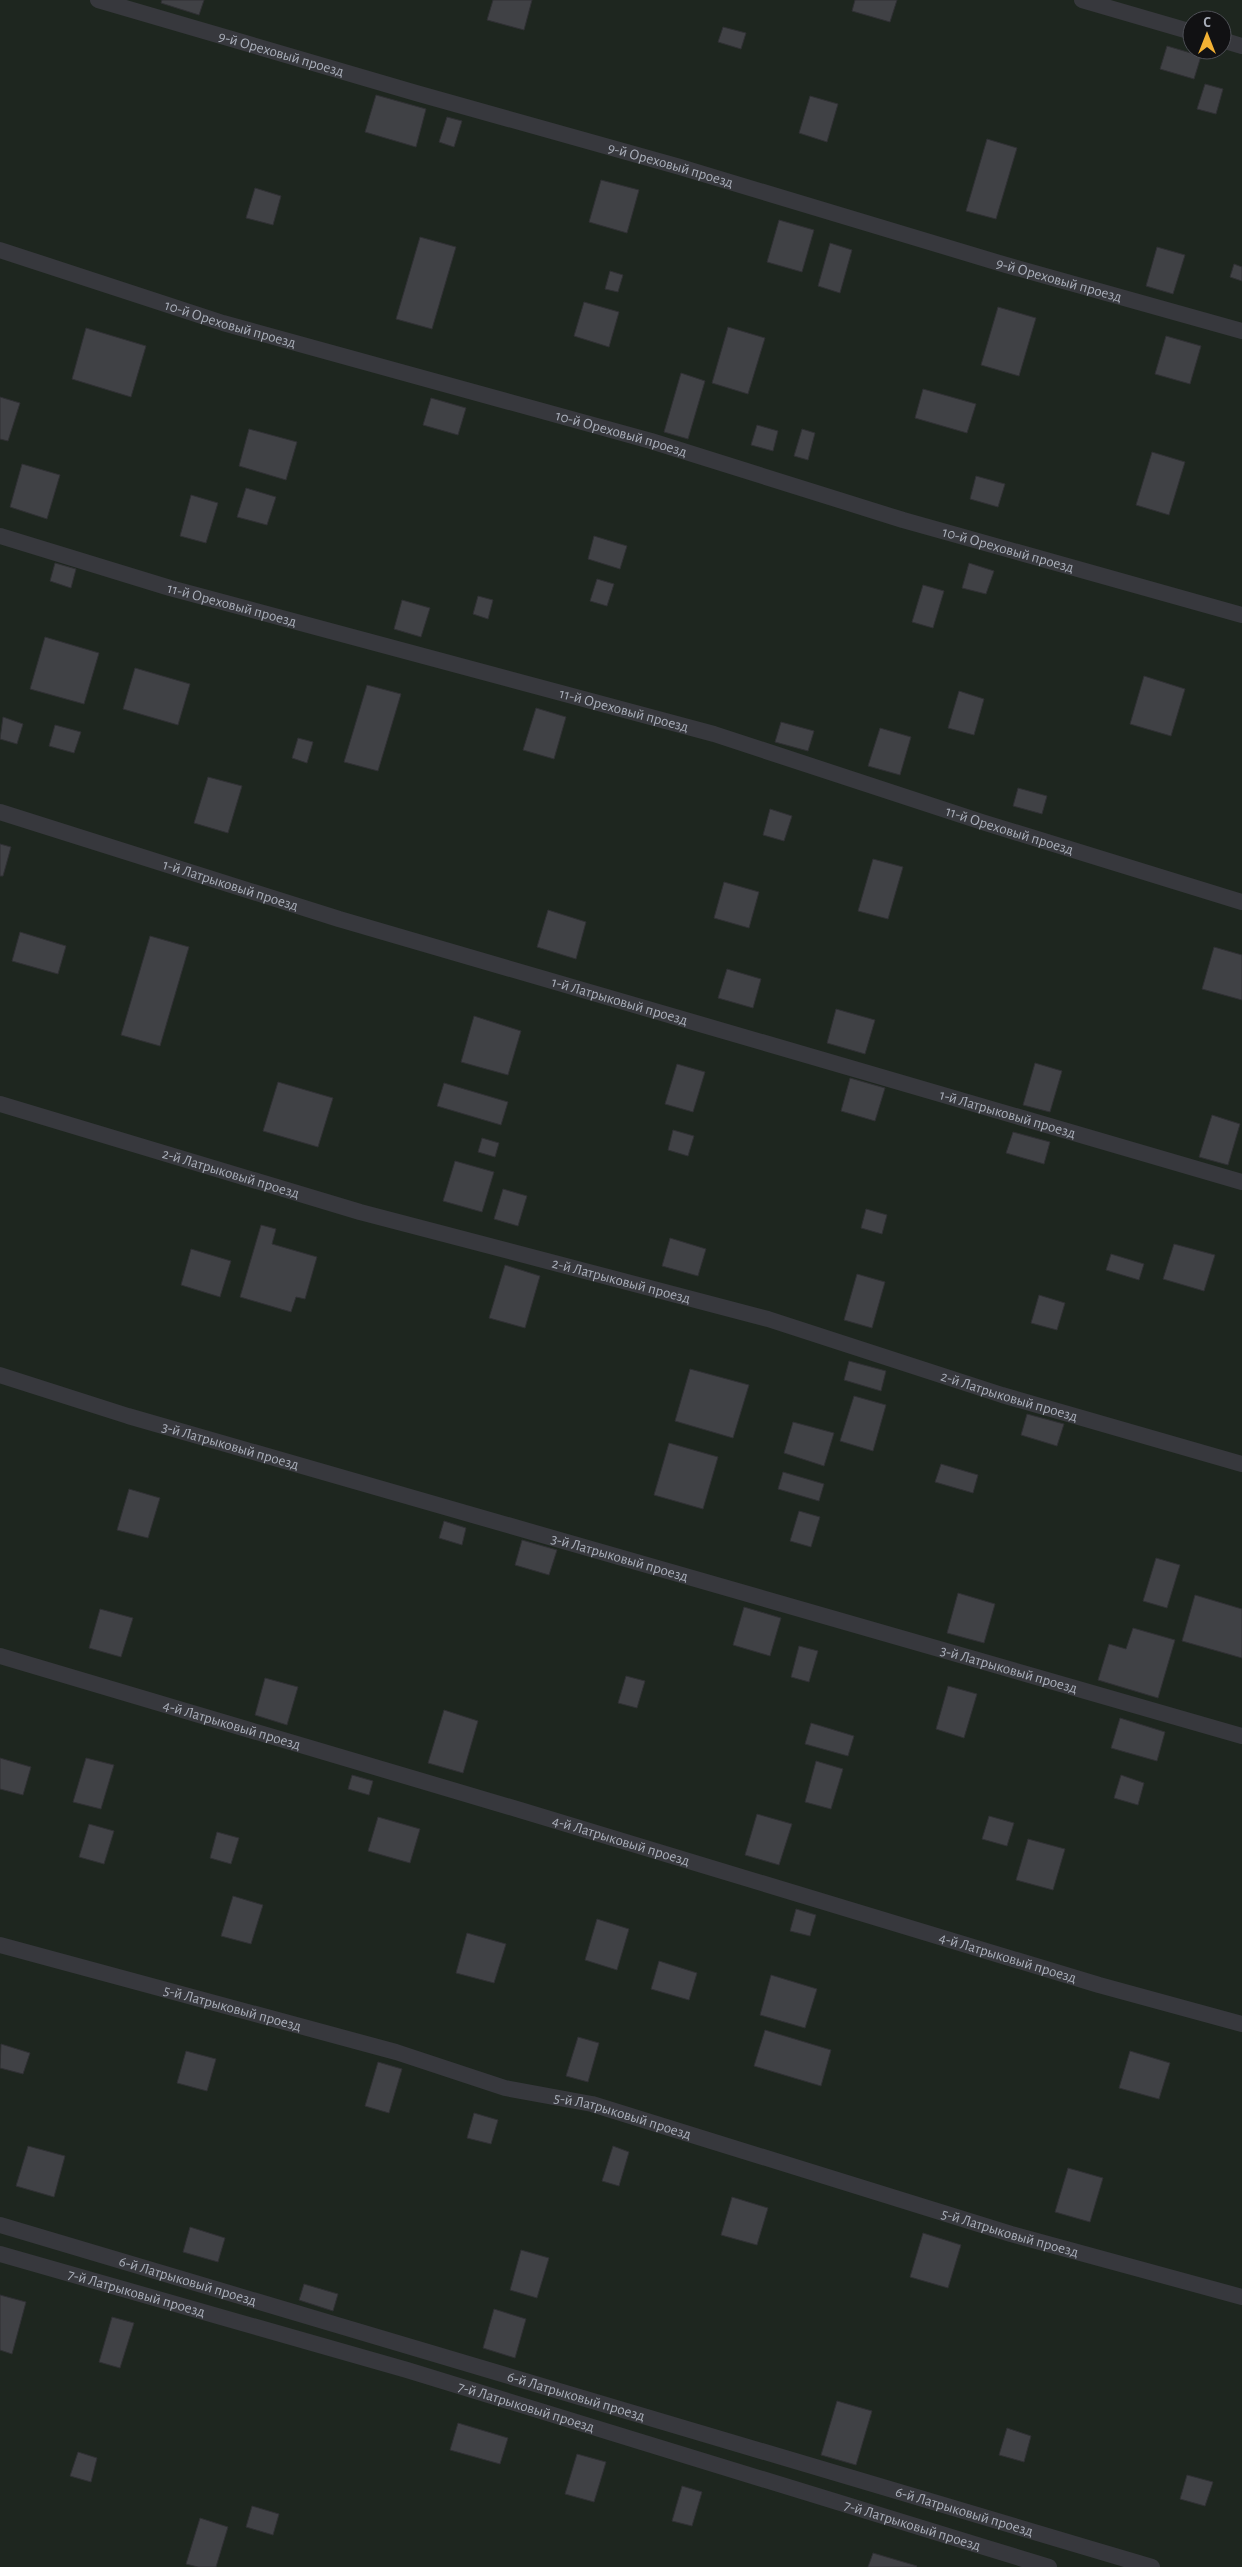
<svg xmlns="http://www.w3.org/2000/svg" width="1242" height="2567" viewBox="0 0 1242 2567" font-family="'Alegreya Sans',sans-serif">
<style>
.green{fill:#1e261f;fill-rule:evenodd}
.building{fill:#404145;stroke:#303034}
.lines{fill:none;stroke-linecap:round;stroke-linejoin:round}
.service{stroke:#37383d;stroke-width:16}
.labels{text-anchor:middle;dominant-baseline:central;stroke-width:4;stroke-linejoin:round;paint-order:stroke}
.street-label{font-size:15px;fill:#a8adb8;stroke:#111113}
</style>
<rect width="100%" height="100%" fill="#161618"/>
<path class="green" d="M0,0h1242v2567h-1242zM1192,20h30v30h-30z"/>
<path class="building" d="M162,0h42l-5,15 -38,-12z
M493,0h39l-8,30 -37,-10z
M855,0h42l-7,22 -38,-11z
M723,27l23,6 -5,16 -23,-7z
M1167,46l34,10 -7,23 -34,-10z
M1205,84l18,5 -7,25 -19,-5z
M376,95l50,14 -10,38 -51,-15z
M810,96l28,8 -11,38 -28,-9z
M447,117l15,4 -8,26 -15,-5z
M987,139l30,9 -21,71 -30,-8z
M601,180l38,10 -12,43 -38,-11z
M255,188l26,8 -8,29 -27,-7z
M779,220l35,10 -12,42 -35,-10z
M420,237l36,10 -24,82 -36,-10z
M830,243l22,7 -12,43 -22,-7z
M1157,247l28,8 -12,39 -27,-8z
M1234,264l8,3v14l-12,-4z
M610,271l13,4 -5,17 -13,-3z
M584,302l35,10 -10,35 -35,-11z
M998,307l38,11 -17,58 -38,-11z
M728,327l37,11 -17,56 -36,-11z
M86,328l60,18 -15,51 -59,-18z
M1166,336l35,10 -11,38 -35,-10z
M681,373l24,8 -17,58 -24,-7z
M923,389l53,15 -9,29 -52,-15z
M0,397l20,6 -12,38 -8,-2z
M431,398l35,10 -8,27 -35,-10z
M757,425l21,6 -5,20 -22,-6z
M249,429l48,13 -11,38 -47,-14z
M802,429l13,4 -7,27 -14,-4z
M1152,452l33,10 -16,53 -33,-10z
M22,464l38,11 -13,44 -37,-12z
M976,476l29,8 -7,23 -28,-8z
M246,488l30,9 -9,28 -30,-8z
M191,495l27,8 -12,40 -26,-7z
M594,536l33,10 -7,23 -32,-10z
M55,563l21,6 -5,19 -21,-7z
M969,563l25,8 -8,23 -24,-6z
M597,579l17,5 -7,22 -17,-5z
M923,585l21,6 -11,37 -21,-6z
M478,596l15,4 -5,19 -15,-5z
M402,600l28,8 -9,29 -27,-8z
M45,637l54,16 -15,51 -54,-15z
M135,668l55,16 -12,41 -55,-16z
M1144,676l41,13 -14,47 -41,-12z
M367,685l34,9 -23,77 -34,-9z
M959,691l25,8 -10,36 -26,-7z
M536,708l30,9 -12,42 -31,-9z
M3,717l20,7 -6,20 -17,-5z
M781,722l33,9 -6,20 -33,-9z
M55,725l26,7 -7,21 -25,-7z
M880,728l31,9 -11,38 -32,-9z
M298,738l15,4 -6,21 -15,-5z
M208,777l34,9 -14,47 -34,-10z
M1018,788l29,8 -5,18 -29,-8z
M770,809l22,7 -8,25 -21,-6z
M0,844l11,3 -8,29h-3z
M873,859l30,8 -15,52 -30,-8z
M724,882l35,10 -10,36 -35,-10z
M548,910l38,12 -10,37 -39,-12z
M20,932l46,14 -8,28 -46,-13z
M150,936l39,11 -29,99 -39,-11z
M1214,947l28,8v45l-40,-11z
M727,969l34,10 -8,29 -35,-10z
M836,1009l39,11 -10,34 -38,-11z
M474,1016l47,15 -13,44 -47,-13z
M1035,1063l27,8 -12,41 -27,-7z
M677,1064l28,8 -12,40 -28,-8z
M850,1078l35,10 -10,33 -34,-10z
M278,1082l55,16 -15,49 -55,-16z
M444,1083l64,19 -7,23 -64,-19z
M1212,1115l28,9 -12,41 -29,-8z
M673,1130l21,6 -6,20 -20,-6z
M1013,1132l37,10 -6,22 -38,-11z
M482,1138l17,5 -4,14 -17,-5z
M455,1161l39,11 -12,40 -39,-11z
M503,1189l24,7 -9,30 -24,-7z
M866,1209l21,6 -5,19 -21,-6z
M261,1225l15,4 -4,15 45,13 -12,42 -9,-2 -5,15 -51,-15z
M670,1238l36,11 -8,27 -36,-10z
M1174,1244l41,11 -11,36 -41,-12z
M191,1249l40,12 -11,36 -39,-12z
M1111,1254l33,10 -5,16 -33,-10z
M505,1265l35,11 -15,52 -36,-10z
M857,1274l28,8 -13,46 -28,-8z
M1039,1295l26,8 -8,27 -26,-7z
M849,1361l37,10 -5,20 -37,-11z
M690,1369l59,16 -16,53 -58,-17z
M854,1396l32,9 -13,46 -33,-10z
M1027,1414l37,10 -7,22 -36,-11z
M793,1422l41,11 -10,33 -40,-13z
M669,1443l49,14 -15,52 -49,-14z
M941,1464l37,11 -5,18 -38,-11z
M783,1472l41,12 -5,17 -41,-12z
M129,1489l31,9 -12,40 -31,-8z
M799,1511l21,6 -9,30 -21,-6z
M444,1521l22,7 -4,17 -23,-7z
M522,1540l35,10 -8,25 -34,-10z
M1156,1558l24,7 -13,43 -24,-7z
M958,1593l37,11 -11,39 -37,-10z
M1195,1595l47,14v49l-60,-17z
M744,1607l37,11 -11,38 -37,-11z
M100,1609l33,9 -12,39 -32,-9z
M1133,1628l42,12 -17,58 -60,-18 11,-36 17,5z
M799,1646l19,5 -9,31 -18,-5z
M626,1676l19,5 -8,27 -19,-5z
M265,1678l33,9 -11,38 -32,-10z
M948,1686l29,8 -13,44 -28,-9z
M444,1710l34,11 -15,52 -35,-10z
M1120,1718l45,14 -8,29 -46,-13z
M811,1723l43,13 -6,20 -43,-12z
M0,1758l31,9 -8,28 -23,-6z
M86,1758l28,7 -13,44 -28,-7z
M816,1761l27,8 -12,40 -26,-7z
M352,1775l21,6 -4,14 -21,-6z
M1121,1775l23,8 -6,22 -24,-7z
M757,1814l35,10 -13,41 -34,-10z
M989,1816l25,7 -7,23 -25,-7z
M378,1817l42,12 -10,34 -42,-12z
M89,1824l25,7 -10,33 -25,-7z
M217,1832l22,6 -8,26 -21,-6z
M1028,1839l37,10 -12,41 -37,-10z
M233,1896l30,9 -12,39 -30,-8z
M796,1909l20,6 -6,21 -20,-5z
M597,1919l32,10 -12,41 -32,-10z
M467,1933l39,11 -12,39 -38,-10z
M659,1961l38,12 -8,27 -38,-11z
M771,1975l46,14 -12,39 -45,-13z
M765,2030l66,20 -10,36 -67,-20z
M578,2037l21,6 -11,39 -22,-6z
M1,2044l29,9 -7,21 -23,-6z
M186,2051l30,8 -9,32 -30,-8z
M1130,2051l40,12 -11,36 -40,-11z
M378,2062l24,7 -13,44 -24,-7z
M474,2113l24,7 -7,24 -24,-6z
M28,2146l37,10 -11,41 -38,-11z
M613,2146l16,6 -10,34 -17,-5z
M1068,2168l35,10 -13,44 -35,-10z
M732,2197l36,11 -11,37 -36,-10z
M190,2227l35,11 -7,24 -35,-10z
M923,2233l38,12 -13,43 -38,-11z
M521,2250l28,8 -12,40 -27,-8z
M304,2284l34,10 -5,17 -34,-11z
M0,2295l26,7 -14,52 -12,-4z
M494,2309l32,10 -11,39 -32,-10z
M112,2317l22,6 -14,45 -21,-6z
M837,2401l35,10 -16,54 -35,-10z
M458,2423l50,15 -8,26 -50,-14z
M1007,2428l24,8 -7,26 -25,-7z
M78,2452l19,6 -6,24 -21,-6z
M577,2454l29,8 -12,40 -29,-8z
M1187,2475l26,7 -8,24 -25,-7z
M682,2486l20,6 -10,34 -20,-5z
M252,2506l27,8 -6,21 -27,-8z
M200,2518l28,9 -12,40h-18l-12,-3z
M873,2553l44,13 -1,1h-48z"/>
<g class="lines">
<g class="service">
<path id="s1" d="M98,0l318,93 264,74 326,98 236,66"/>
<path d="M1082,0l110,32"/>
<path d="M1222,40l20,6"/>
<path id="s2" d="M0,250l223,73 428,118 252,79 339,95"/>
<path id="s3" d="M0,536l170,52 544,146 268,88 260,80"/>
<path id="s4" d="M0,812l339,107 903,263"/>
<path id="s5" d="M0,1104l360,108 408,107 234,76 240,69"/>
<path id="s6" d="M0,1375l128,41 1114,320"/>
<path id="s7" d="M0,1656l520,154 579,175 143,39"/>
<path id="s8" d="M0,1945l396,107 109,36 87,16 419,130 231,63"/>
<path id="s9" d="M0,2225l1152,342"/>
<path id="s10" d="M0,2254l407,116 642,197"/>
</g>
</g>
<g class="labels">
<g class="street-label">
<text stroke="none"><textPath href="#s1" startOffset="191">9-й Ореховый проезд</textPath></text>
<text stroke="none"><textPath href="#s1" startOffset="596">9-й Ореховый проезд</textPath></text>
<text stroke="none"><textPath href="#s1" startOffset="1001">9-й Ореховый проезд</textPath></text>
<text stroke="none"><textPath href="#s2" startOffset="242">10-й Ореховый проезд</textPath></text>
<text stroke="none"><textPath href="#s2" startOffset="648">10-й Ореховый проезд</textPath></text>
<text stroke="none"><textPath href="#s2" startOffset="1052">10-й Ореховый проезд</textPath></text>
<text stroke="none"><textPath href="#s3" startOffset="242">11-й Ореховый проезд</textPath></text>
<text stroke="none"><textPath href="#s3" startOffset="648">11-й Ореховый проезд</textPath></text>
<text stroke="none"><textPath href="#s3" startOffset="1052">11-й Ореховый проезд</textPath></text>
<text stroke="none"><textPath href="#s4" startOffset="242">1-й Латрыковый проезд</textPath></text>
<text stroke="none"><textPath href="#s4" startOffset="648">1-й Латрыковый проезд</textPath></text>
<text stroke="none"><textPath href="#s4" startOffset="1052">1-й Латрыковый проезд</textPath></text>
<text stroke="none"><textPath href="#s5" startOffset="241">2-й Латрыковый проезд</textPath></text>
<text stroke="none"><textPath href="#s5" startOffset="646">2-й Латрыковый проезд</textPath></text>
<text stroke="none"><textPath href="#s5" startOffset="1051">2-й Латрыковый проезд</textPath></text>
<text stroke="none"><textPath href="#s6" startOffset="241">3-й Латрыковый проезд</textPath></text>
<text stroke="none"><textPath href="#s6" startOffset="646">3-й Латрыковый проезд</textPath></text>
<text stroke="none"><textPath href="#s6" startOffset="1051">3-й Латрыковый проезд</textPath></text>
<text stroke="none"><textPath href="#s7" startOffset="242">4-й Латрыковый проезд</textPath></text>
<text stroke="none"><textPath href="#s7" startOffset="648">4-й Латрыковый проезд</textPath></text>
<text stroke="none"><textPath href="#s7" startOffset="1052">4-й Латрыковый проезд</textPath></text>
<text stroke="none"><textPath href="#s8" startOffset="241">5-й Латрыковый проезд</textPath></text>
<text stroke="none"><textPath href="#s8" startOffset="646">5-й Латрыковый проезд</textPath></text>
<text stroke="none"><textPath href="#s8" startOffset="1051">5-й Латрыковый проезд</textPath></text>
<text stroke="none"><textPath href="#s9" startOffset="196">6-й Латрыковый проезд</textPath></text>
<text stroke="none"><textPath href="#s10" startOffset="142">7-й Латрыковый проезд</textPath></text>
<text stroke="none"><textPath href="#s9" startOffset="601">6-й Латрыковый проезд</textPath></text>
<text stroke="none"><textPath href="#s10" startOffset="548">7-й Латрыковый проезд</textPath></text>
<text stroke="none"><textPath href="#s9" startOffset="1006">6-й Латрыковый проезд</textPath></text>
<text stroke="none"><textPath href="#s10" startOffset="952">7-й Латрыковый проезд</textPath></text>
</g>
</g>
<g transform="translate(1207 35)"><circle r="24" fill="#111113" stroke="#4d4f55"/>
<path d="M0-4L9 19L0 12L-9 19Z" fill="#f2b134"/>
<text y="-8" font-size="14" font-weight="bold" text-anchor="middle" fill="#a8adb8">С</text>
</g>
</svg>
